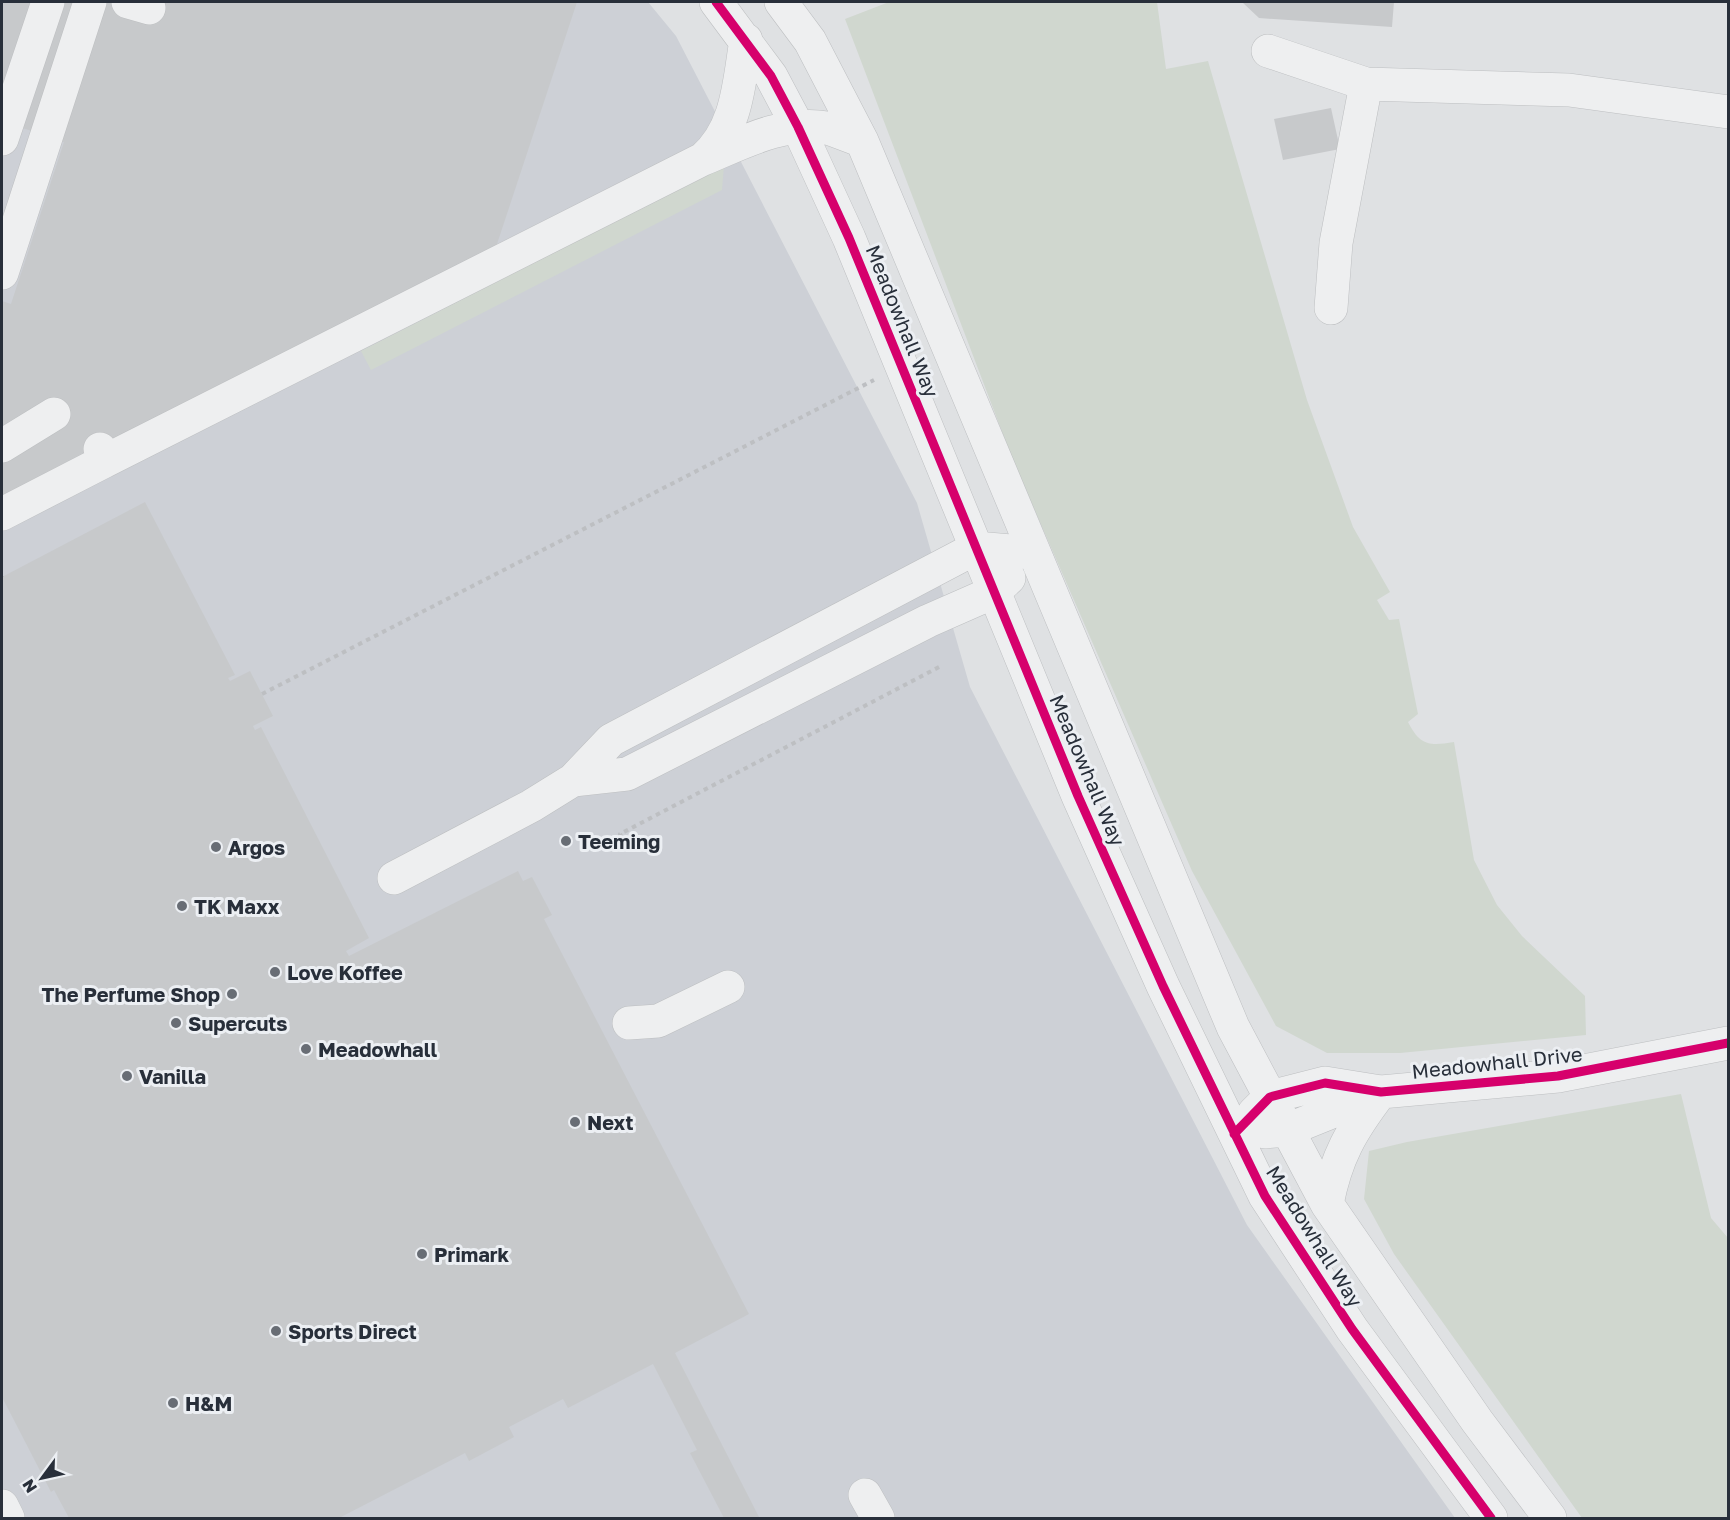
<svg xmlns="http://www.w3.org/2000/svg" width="1730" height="1520" viewBox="0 0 1730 1520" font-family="'Golos Text',sans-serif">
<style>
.built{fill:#cdd0d6}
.green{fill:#d0d7cf}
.building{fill:#c7c9cb}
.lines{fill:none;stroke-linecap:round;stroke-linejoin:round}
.minor-casing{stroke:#bdbfc1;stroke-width:34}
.path{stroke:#bdbfc2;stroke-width:4;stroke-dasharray:4.5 4.5;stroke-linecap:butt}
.minor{stroke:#eeeff0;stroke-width:33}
.cycleway-casing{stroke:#eceff3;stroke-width:13}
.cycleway{stroke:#d6006c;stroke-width:9}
.poi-dot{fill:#686d75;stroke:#eceff3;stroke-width:2}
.labels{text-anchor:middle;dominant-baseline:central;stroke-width:6;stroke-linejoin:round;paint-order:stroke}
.street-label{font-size:20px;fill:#282f3a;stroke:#eceff3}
.poi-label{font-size:20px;font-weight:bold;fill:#282f3a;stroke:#eceff3;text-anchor:start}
</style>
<rect width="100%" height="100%" fill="#dfe1e3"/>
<path class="built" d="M2,2h646l28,34 241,467 53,184 277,538 208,293h-1453z"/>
<path class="green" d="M889,2h268l9,67 42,-8 99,339 46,127 37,65 -13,8 12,20 10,-1 19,95 -10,8c12,24 22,24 46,20l20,118 23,45 25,31 63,60 1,39 -186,18h-73l-51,-27 -84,-155 -180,-413 -167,-439z
M724,166l-2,24 -351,180 -10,-19z
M1681,1094l30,124 17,20v280h-146l-188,-264 -30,-55 5,-48 38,-9z"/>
<path class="building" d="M2,2h575l-81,245 -494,252v-198l9,3 53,-162 -62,-21z
M1242,2h152l-2,25 -133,-9z
M1331,108l9,41 -57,11 -9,-41z
M145,502l90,173 -7,3 2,3 20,-10 23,45 -20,10 2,4 6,-3 108,211 -23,13 3,5 169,-85 5,10 9,-4 20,38 -8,4 205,395 -74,39 84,164 -35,1 -34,-65 7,-3 -44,-86 -85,44 -5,-9 -54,28 5,10 -45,24 -4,-8 -126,65h-270l-15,-28 -3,2 -49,-95v-820z"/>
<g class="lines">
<g class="minor-casing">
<path id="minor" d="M128,2l21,6
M716,2l55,74 27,51 51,111 229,558 85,190 102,210 87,133 139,189
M781,2l29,39 52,100 371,886 94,177 150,217 73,97
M1268,51l98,33 203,6 159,22
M2,139l46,-137
M703,159c35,-30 36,-77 43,-119
M2,273l88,-271
M1331,308l5,-65 30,-159
M2,446l52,-32
M100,449l5,12 596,-301c39,-16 82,-40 126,-32 11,3 24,9 35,13
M2,514l103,-53
M573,780l54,-6 301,-153 66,-29 15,-14
M394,878l137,-72 42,-26 38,-40 365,-192 58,5
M629,1023l29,-2 70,-34
M1254,1113l16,-16 55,-14 56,9 177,-16 170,-33
M1265,1132l22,-2 94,-38
M1327,1204c9,-47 24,-73 53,-111
M865,1495l13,23
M2,1506l6,12"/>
</g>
<path class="path" d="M2,576v1
M262,694l612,-314
M626,846l-6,-12 321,-168"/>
<use href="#minor" class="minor"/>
<g class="cycleway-casing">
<path id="cycleway" d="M716,2l55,74 27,51 51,111 229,558 85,190 102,210 87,133 139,189
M1234,1134l36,-37 55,-14 56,9 177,-16 170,-33"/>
</g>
<use href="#cycleway" class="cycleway"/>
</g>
<g class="poi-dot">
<circle cx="566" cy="841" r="6"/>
<circle cx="216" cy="847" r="6"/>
<circle cx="182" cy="906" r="6"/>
<circle cx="275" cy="972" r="6"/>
<circle cx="232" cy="994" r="6"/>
<circle cx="176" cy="1023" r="6"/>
<circle cx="306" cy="1049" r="6"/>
<circle cx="127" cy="1076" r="6"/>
<circle cx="575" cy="1122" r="6"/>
<circle cx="422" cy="1254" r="6"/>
<circle cx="276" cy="1331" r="6"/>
<circle cx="173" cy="1403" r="6"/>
</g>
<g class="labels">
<g class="street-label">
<text transform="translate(903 321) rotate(68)">Meadowhall Way</text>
<text transform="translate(1088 770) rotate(67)">Meadowhall Way</text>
<text transform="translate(1497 1062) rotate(-6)">Meadowhall Drive</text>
<text transform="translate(1315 1236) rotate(58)">Meadowhall Way</text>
</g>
<g class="poi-label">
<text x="578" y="841">Teeming</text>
<text x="228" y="847">Argos</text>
<text x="194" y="906">TK Maxx</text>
<text x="287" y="972">Love Koffee</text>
<text x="220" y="994" text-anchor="end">The Perfume Shop</text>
<text x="188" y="1023">Supercuts</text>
<text x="318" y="1049">Meadowhall</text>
<text x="139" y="1076">Vanilla</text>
<text x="587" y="1122">Next</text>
<text x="434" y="1254">Primark</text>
<text x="288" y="1331">Sports Direct</text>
<text x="185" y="1403">H&amp;M</text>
</g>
</g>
<rect width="1730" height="1520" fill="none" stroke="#282f3a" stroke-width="6"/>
<g transform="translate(42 1478) rotate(237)" stroke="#eceff3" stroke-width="4.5" paint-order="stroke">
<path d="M0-4.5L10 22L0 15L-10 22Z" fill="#282f3a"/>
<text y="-9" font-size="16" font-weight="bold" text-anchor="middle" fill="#282f3a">N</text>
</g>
</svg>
